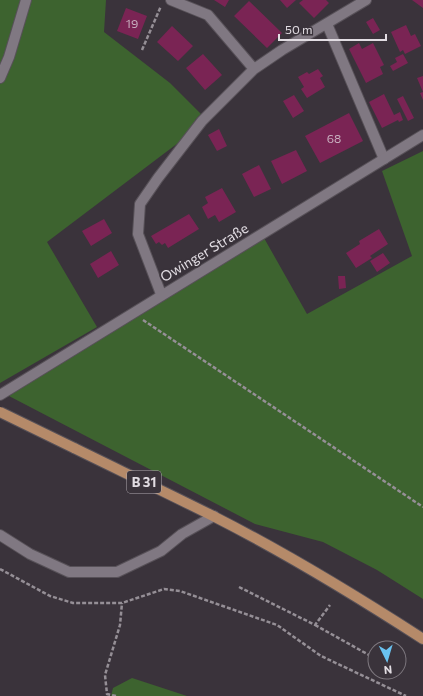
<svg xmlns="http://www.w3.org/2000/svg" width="423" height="696" viewBox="0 0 423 696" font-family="Commissioner,sans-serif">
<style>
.green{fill:#3d632f}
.building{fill:#7a2454}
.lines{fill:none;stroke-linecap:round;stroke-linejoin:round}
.street-casing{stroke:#575158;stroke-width:12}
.secondary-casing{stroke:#575158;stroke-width:12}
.primary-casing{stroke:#575158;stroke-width:12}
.path{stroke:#958f96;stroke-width:2.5;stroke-dasharray:4 2;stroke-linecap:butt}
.street{stroke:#807882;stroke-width:10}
.secondary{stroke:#807882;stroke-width:10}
.primary{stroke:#b58a69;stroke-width:10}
.primary-bridge-casing{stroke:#575158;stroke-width:12;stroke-linecap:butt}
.primary-bridge{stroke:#b58a69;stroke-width:10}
.labels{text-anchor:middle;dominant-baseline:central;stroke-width:3.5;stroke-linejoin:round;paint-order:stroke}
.number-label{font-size:12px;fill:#c8afbf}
.shield{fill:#3a333b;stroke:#b0aab1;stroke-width:1}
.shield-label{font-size:13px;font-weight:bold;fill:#e2dde3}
.street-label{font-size:14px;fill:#e2dde3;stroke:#3a333b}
</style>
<rect width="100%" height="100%" fill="#3a333b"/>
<path class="green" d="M0,0h106l-2,32 66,51 31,31 -6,6 3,3 -16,17 -135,102 50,85 -97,56z
M423,151v448l-46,-29 -54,-28 -68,-18 -248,-129 257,-157 43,76 105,-58 -30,-85z
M132,678l55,18h-76l2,-8z"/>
<path class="building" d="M214,0h15l-4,7z
M280,0h16l-9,8z
M303,0h23l3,3 -15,15 -15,-15z
M412,0h11v8z
M249,1l33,32 -15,15 -33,-32z
M126,8l21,8 -9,23 -21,-8z
M373,18l7,12 -7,4 -7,-12z
M406,25l5,11 4,-2 6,12 -16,8 -2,-4 -3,2 -9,-20z
M172,26l21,20 -15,15 -21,-19z
M359,43l3,6 11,-6 11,22 -4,2 3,7 -17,9 -17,-34z
M203,54l19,21 -17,15 -19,-22z
M403,54l5,9 -15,8 -3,-5 7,-4 -2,-4z
M318,69l5,7 -3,2 5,9 -18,11 -6,-9 3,-2 -6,-10 9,-5 2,2z
M423,76v24l-3,-7 3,-1 -6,-14z
M384,94l10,21 6,-3 3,8 -4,2 -1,-2 -16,8 -13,-26z
M294,95l10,16 -11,7 -10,-17z
M403,96l11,22 -6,3 -11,-22z
M349,113l14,28 -43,22 -15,-27z
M219,129l8,17 -10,5 -9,-16z
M296,150l11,21 -25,13 -11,-23z
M259,165l12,24 -17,8 -12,-23z
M222,188l14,24 -17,10 -4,-7 -7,4 -6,-12 6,-4 -3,-6z
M189,214l10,15 -31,19 -3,-5 -3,2 -3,-3 -3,2 -5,-8z
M104,219l8,14 -21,13 -9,-15z
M379,229l9,15 -18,12 2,2 -16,10 -10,-15 14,-9 -1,-3z
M111,251l8,14 -21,13 -8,-14z
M383,253l7,10 -13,9 -7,-11z
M338,276h7l1,12 -7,1z"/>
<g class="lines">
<g class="street-casing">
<path id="street" d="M171,0l37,15 46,54
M327,24l57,135
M161,294l-23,-60 2,-30 18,-26 44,-57 52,-52 28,-19 84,-50
M0,535l30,19 39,18h48l44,-21 21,-17 32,-18"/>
</g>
<g class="secondary-casing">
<path id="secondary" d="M0,78l9,-21 17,-57
M0,395l423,-260"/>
</g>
<g class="primary-casing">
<path id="primary" d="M74,448c47,23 93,45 139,68 73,37 142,79 210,123"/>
</g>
<path class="path" d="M142,50l19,-44
M143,320l280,187
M0,569l50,27 23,7h49l42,-14 16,2 97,34 44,31 85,40
M239,587l76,38 15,-20
M315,625l54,30
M116,696l-9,-2 -2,-19 15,-50 2,-22"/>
<use href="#street" class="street"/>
<use href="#secondary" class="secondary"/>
<use href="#primary" class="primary"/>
<g class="primary-bridge-casing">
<path id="primary-bridge" d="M0,412l74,36"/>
</g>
<use href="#primary-bridge" class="primary-bridge"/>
</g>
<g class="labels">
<g class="number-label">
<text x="132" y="23">19</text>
<text x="334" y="138">68</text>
</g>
<rect class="shield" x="127" y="471" width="34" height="22" rx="3"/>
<g class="shield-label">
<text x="144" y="482">B 31</text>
</g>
<g class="street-label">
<text transform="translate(204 252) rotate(-31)">Owinger Straße</text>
</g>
</g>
<g transform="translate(387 660) rotate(175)"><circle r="19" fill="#3a333b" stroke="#7d777e"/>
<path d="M0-3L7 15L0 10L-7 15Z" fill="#6ac3f1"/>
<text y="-6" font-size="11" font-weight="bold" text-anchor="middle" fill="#e2dde3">N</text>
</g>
<path d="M279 34v6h107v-6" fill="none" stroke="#e2dde3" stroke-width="2"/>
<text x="285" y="34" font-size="12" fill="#e2dde3" stroke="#3a333b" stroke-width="3" paint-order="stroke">50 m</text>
</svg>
